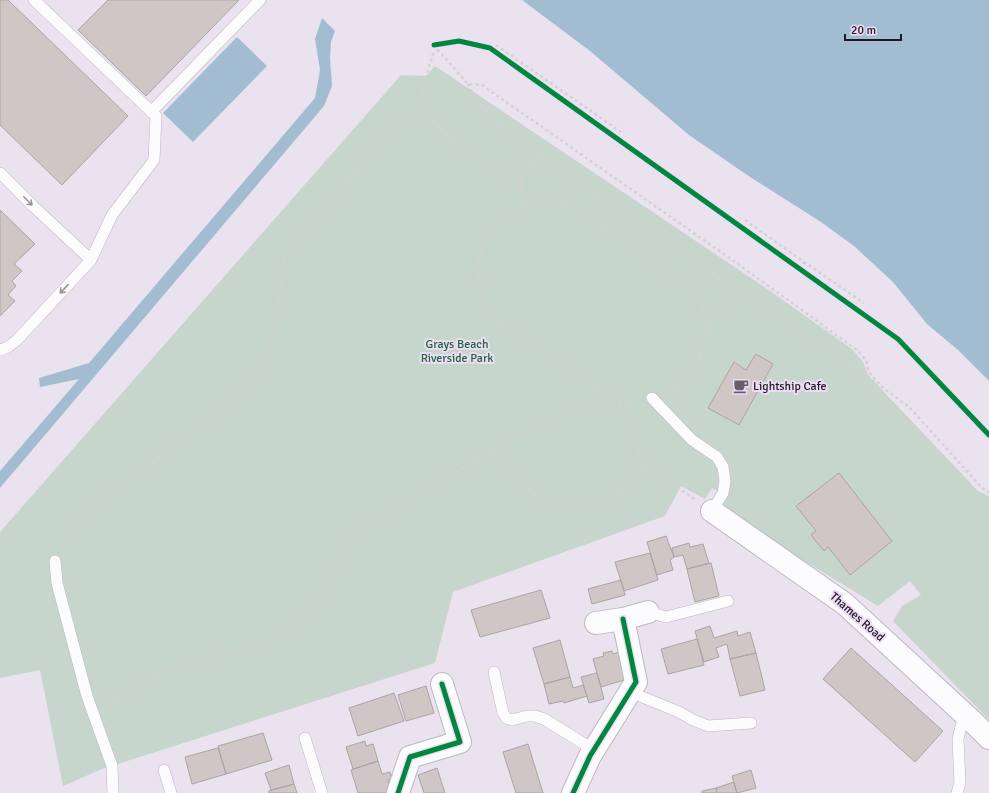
<svg xmlns="http://www.w3.org/2000/svg" width="989" height="793" viewBox="0 0 989 793" font-family="Signika,sans-serif">
<style>
.green{fill:#c6d6cd}
.water{fill:#a2bdd2}
.building{fill:#d0c6c6;stroke:#aba3a5}
.lines{fill:none;stroke-linecap:round;stroke-linejoin:round}
.lane-casing{stroke:#bdb7c1;stroke-width:12}
.street-casing{stroke:#bdb7c1;stroke-width:24}
.secondary-casing{stroke:#bdb7c1;stroke-width:24}
.path{stroke:#d4d1d6;stroke-width:2.5;stroke-dasharray:3 3;stroke-linecap:butt}
.lane{stroke:#fcfbfd;stroke-width:11}
.street{stroke:#fcfbfd;stroke-width:22}
.secondary{stroke:#fcfbfd;stroke-width:22}
.cycleway-casing{stroke:#ecdcf5;stroke-width:8}
.cycleway{stroke:#00873e;stroke-width:5}
.oneway{stroke:#99959a}
.labels{text-anchor:middle;dominant-baseline:central;stroke-width:4;stroke-linejoin:round;paint-order:stroke}
.park-label{font-size:12px;fill:#23613c;stroke:#ecdcf5}
.poi-label{font-size:12px;fill:#1f1922;stroke:#ecdcf5;text-anchor:start}
.street-label{font-size:12px;fill:#1f1922;stroke:#ecdcf5}
</style>
<rect width="100%" height="100%" fill="#ebe2ef"/>
<path class="green" d="M435,66l328,220 89,63 11,13 5,13 110,116 11,5v224l-96,-99 9,-15 19,-11 -11,-14 -32,25 -160,-98 8,-12 -14,-8 -7,11 -24,-13 -16,30 -212,76 -18,71 -333,106 -39,17 -23,-116 -40,8v-146l401,-457 25,1z"/>
<path class="water" d="M522,0h467v381l-31,-31 -31,-26 -34,-42 -39,-36 -33,-24 -71,-45 -61,-42 -99,-84z
M322,18l13,13 -4,11 -1,16 2,28 -8,20 -324,382v-17l79,-92 -39,8 -1,-9 50,-15 226,-265 5,-28 -5,-31z
M237,37l30,29 -74,76 -30,-29z"/>
<path class="building" d="M0,0h8l120,116 -66,69 -62,-60z
M108,0h131l-93,96 -68,-66z
M0,210l35,34 -21,20 8,7 -10,10 4,5 -8,9 7,6 -15,15z
M756,354l17,10 -34,61 -31,-17 26,-46 12,8z
M839,473l53,68 -42,34 -22,-28 -4,4 -13,-16 5,-4 -20,-25z
M666,536l8,21 -4,3 3,10 -16,5 -10,-33z
M689,543l1,4 13,-3 6,19 -22,6 -4,-14 -9,2 -2,-9z
M650,553l8,27 -34,11 -9,-29z
M711,563l8,33 -24,6 -8,-33z
M621,580l4,15 -33,9 -4,-15z
M541,590l9,28 -70,19 -9,-27z
M710,626l4,12 23,-7 1,5 12,-4 6,21 -26,6 -3,-15 -11,4 3,9 -15,5 -9,-31z
M697,639l7,26 -36,9 -7,-25z
M560,640l10,37 -26,7 -11,-36z
M851,648l92,83 -28,31 -92,-83z
M612,651l1,3 10,-3 8,27 -30,9 -8,-28 11,-3 -1,-3z
M756,653l9,37 -25,6 -10,-37z
M597,673l7,26 -15,4 -8,-26z
M570,677l3,11 10,-3 4,11 -23,7 -1,-2 -14,3 -5,-20z
M426,686l8,27 -28,8 -8,-26z
M394,693l10,28 -46,15 -9,-28z
M263,733l9,27 -46,14 -8,-28z
M365,741l1,5 7,-2 5,17 -25,8 -7,-22z
M528,744l15,49h-27l-13,-41z
M218,748l8,26 -34,10 -7,-27z
M378,761l4,13 8,-2 2,7 -4,1 4,13h-34l-7,-23z
M289,765l5,19 -23,6 -6,-17z
M437,768l8,25h-21l-6,-18z
M751,770l5,18 -19,5 -5,-17z
M734,782l3,11h-20l-1,-5z
M294,784l3,9h-28v-2z
M716,788l1,5h-15v-2z"/>
<g class="lines">
<g class="lane-casing">
<path id="lane" d="M151,112l109,-112
M0,173l33,33 58,54
M0,350l8,-3 9,-7 74,-80 21,-45 42,-55 2,-44 -122,-116
M652,398l40,42 25,17 6,10 2,14 -2,12 -11,18
M55,561l2,22 30,113 25,70 1,27
M648,612l18,5 62,-16
M494,672l9,41 3,5 6,2 15,-4h8l9,3 50,31
M630,692l49,20 14,8 15,6 43,-3
M305,738l17,55
M164,770l7,23
M957,793l3,-10 -2,-44 6,-25"/>
</g>
<g class="street-casing">
<path id="street" d="M596,623l27,-4 25,-7
M398,793l12,-36 50,-15 -18,-58
M573,793l17,-37 46,-74 -13,-63"/>
</g>
<g class="secondary-casing">
<path id="secondary" d="M712,511l133,93 128,118 16,16"/>
</g>
<path class="path" d="M496,45l125,87
M468,84l5,10 22,27 40,33 205,139 108,69 30,22
M433,122l-9,-9 -3,-12 5,-25 7,-22 5,-4
M520,183l3,-8 -1,-9 9,1 8,-10
M745,220l59,42 60,41
M800,269l4,-7
M708,328l38,-31
M667,393l16,-8 16,-24 8,-33 -6,-34 -130,-90 -22,-6 -25,8 -27,18 -14,20 -6,24 7,31 15,24 102,67 26,14 15,61 54,35
M989,435l-91,-96 -408,-291 -31,-7 -25,4 4,5 30,34 14,1 256,179 119,86 9,10 3,12 14,16 26,19 76,84 4,1
M490,452l15,20 31,23 28,11h31l22,-11 13,-14 12,-16
M62,548l8,-15 27,-28 153,-117 16,-28 10,-39 9,-64 101,-123 27,-14 20,2 20,20 67,41 4,23
M106,705l41,-23 19,-13 39,-11 37,-7 34,-12 37,-26 13,-23 30,-58 156,-93 67,-34 36,1 23,-4"/>
<use href="#lane" class="lane"/>
<use href="#street" class="street"/>
<use href="#secondary" class="secondary"/>
<g class="cycleway-casing">
<path id="cycleway" d="M434,45l25,-4 31,7 408,291 91,96
M398,793l12,-36 50,-15 -18,-58
M573,793l17,-37 46,-74 -13,-63"/>
</g>
<use href="#cycleway" class="cycleway"/>
</g>
<defs><path id="oneway-shaft" d="M-6 0H5M1.5-3L5.5 0L1.5 3" fill="none" stroke-width="1.6" stroke-linecap="round" stroke-linejoin="round"/></defs>
<g class="oneway">
<use href="#oneway-shaft" transform="translate(28 201) rotate(45)"/>
<use href="#oneway-shaft" transform="translate(64 289) rotate(133)"/>
</g>
<defs>
<g id="cafe-bare" transform="scale(1.2)"><path d="M-5.5-4.5H6V0H3Q3 3.5 0 3.5H-2.5Q-5.5 3.5-5.5 0ZM3-3.2v2h1.7v-2ZM-6 4.5H4V6H-6Z" fill="#665f6a" stroke="#ecdcf5" stroke-width="2.5" paint-order="stroke"/></g>
</defs>
<g fill-rule="evenodd">
<use href="#cafe-bare" x="741" y="386"/>
</g>
<g class="labels">
<g class="park-label">
<text x="457" y="344">Grays Beach<tspan x="457" dy="14">Riverside Park</tspan></text>
</g>
<g class="poi-label">
<text x="753" y="386">Lightship Cafe</text>
</g>
<g class="street-label">
<text transform="translate(857 617) rotate(41)">Thames Road</text>
</g>
</g>
<path d="M845 34v6h56v-6" fill="none" stroke="#1f1922" stroke-width="2"/>
<text x="851" y="34" font-size="12" fill="#1f1922" stroke="#ecdcf5" stroke-width="3" paint-order="stroke">20 m</text>
</svg>
